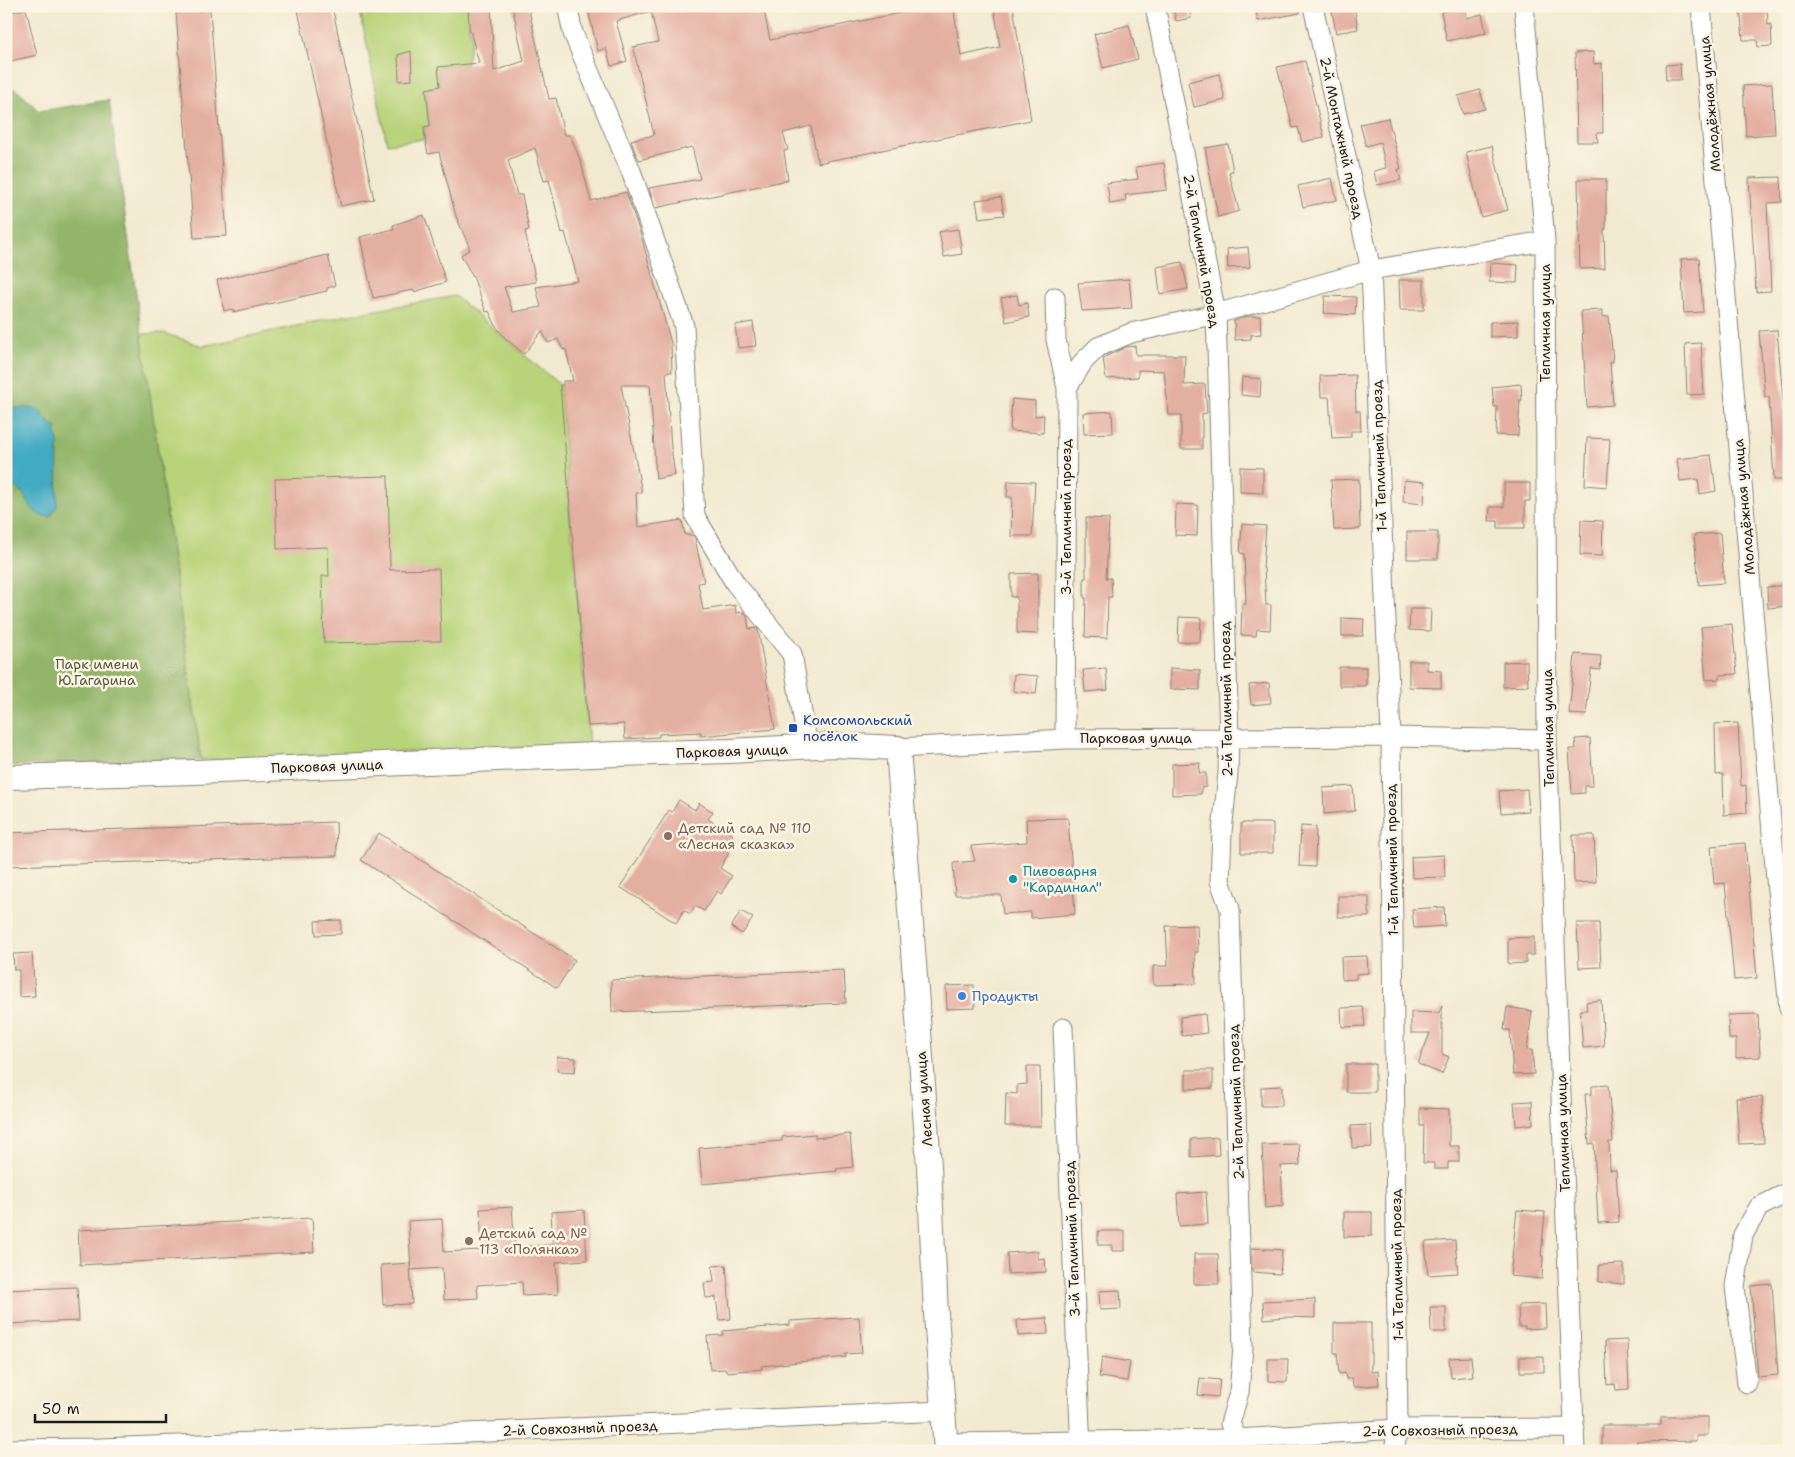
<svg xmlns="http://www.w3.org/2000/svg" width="1795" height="1457" viewBox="0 0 1795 1457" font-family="'Shantell Sans',sans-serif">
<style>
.green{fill:#b8d379;stroke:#6a784a}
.forest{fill:#92b569;stroke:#576842}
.water{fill:#42abc2;stroke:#2f646f}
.building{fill:#e3afa1;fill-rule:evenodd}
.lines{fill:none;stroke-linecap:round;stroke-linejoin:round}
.minor-casing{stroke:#878376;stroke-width:21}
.tertiary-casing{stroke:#878376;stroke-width:26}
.minor{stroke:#fff;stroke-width:19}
.tertiary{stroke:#fff;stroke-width:24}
.transit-dot{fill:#1a4fb4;stroke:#fcf5e5;stroke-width:2}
.education-dot{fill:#8d6e63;stroke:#fcf5e5;stroke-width:2}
.culture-dot{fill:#0f9aa8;stroke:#fcf5e5;stroke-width:2}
.shop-dot{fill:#3f7fe0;stroke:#fcf5e5;stroke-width:2}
.labels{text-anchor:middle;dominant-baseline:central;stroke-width:5;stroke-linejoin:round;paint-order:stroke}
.street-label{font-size:14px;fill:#1c1c1c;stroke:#fcf5e5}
.park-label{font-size:14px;fill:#535c3d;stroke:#fcf5e5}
.transit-label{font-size:14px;fill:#164399;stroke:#fcf5e5;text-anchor:start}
.education-label{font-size:14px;fill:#785e54;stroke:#fcf5e5;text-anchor:start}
.culture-label{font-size:14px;fill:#0d838f;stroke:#fcf5e5;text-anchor:start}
.shop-label{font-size:14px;fill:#366cbe;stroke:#fcf5e5;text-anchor:start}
</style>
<rect width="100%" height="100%" fill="#fcf5e5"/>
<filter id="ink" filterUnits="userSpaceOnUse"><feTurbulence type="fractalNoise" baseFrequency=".02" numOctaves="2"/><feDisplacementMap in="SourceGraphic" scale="10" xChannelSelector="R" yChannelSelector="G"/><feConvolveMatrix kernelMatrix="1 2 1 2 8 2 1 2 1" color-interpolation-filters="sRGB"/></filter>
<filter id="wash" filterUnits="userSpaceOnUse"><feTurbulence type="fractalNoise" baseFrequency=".0096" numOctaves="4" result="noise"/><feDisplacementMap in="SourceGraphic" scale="20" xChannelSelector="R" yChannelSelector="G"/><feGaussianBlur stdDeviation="1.12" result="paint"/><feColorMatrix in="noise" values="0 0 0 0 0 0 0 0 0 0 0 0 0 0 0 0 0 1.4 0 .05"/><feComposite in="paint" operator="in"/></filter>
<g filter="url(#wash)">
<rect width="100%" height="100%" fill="#f2ead0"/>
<path class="green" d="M359,6h109v5l7,-3 2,14 -9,3 4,13 -6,27 -28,2 2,19 -14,4 4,36 -6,1 1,12 -38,5z
M455,296l105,89 29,360 -388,15 -60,-426 22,-1 40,13 140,-30z"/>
<path class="forest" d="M15,88l24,23 70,-11 92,660 -195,6v-676z"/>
<path class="water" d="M6,408h25l9,2 5,9 12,9 -2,2 3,12 -1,64 -6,10h-11l-9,-9 -9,-15 -16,-10z"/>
<g id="blocks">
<path class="building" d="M297,6h35l42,193 -33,7z
M468,6h23l3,65 30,-10 -12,-55h16l21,93 7,-1 8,37h6l11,27 10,39 35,-9 16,47 29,104 1,29h-6l5,76 4,27 -19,4 -6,-94h-29l21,108h-6l2,34 44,-7 3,15h8l2,3 9,44 -6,1 5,27 32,-5 1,8 8,-1 3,4 2,13 8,-1 1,2 17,99 -75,7 1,-4 -42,2v3l-34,2 -1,-15 -36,2 -28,-341h3v-4h10l-7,-32 -3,1 -5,-11 -10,4 -6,-12 -18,23 -19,-16 -9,-12 -7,-15 -3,1 -12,-33 -13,-24 9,-6 -14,-33 -17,-64 -11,2 -3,-15 -1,-12 6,-1 -4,-37 14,-3 -2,-19 41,-4 -10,-36zM535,148l9,33 5,-1 13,53 3,-1 13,49 -42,6 5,20 -28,5 -9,-25 32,-5 -11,-51 4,-1 -7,-35h-5l-9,-35z
M587,6h176l7,34 163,-34h20l8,50 39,-9 -6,-41h19l18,114 -213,43 -7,-37 -28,7 5,17 -4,1 4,29 -133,28 -6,-20 51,-9 -8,-32 -53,13 -5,-11 -3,-9 23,-5 -21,-88 25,-5 -7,-31 -35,10 11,40 -16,5 -5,-18 -8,3z
M1173,6h16l2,12 -15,3z
M1255,6h44l1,7 -42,8z
M1331,6h23l4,23 -22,4z
M1740,6h27l1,19 3,-1 1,22 -14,1 -1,-7h-14z
M1465,7l2,11 15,-4 4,19 -39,8 -6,-29z
M26,9l11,46 -31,7v-49z
M210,10l17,226 -33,2 -18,-225z
M1129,25l9,34 -35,9 -9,-34z
M411,51l1,29 -13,1 -1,-26z
M1593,52l1,12 8,-1 1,70h-6l1,9h-21l-2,-89z
M1305,61l19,76 -22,5 -4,-15 -5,1 -16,-61z
M1680,64l1,16h-15l-1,-15z
M1219,74l6,26 -31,7 -6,-25z
M1772,84l3,50 -29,2 -3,-50z
M1480,90l5,19 -22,5 -5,-18z
M1388,118l13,51h-3l3,11 -24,5 -3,-14 12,-3 -6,-26 -14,4 -6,-22z
M1228,144l5,27 -4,1 10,39 -21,6 -13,-69z
M1492,146l16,64 -27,7 -15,-65z
M1164,163l3,27 -42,5 1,6 -16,3 -3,-21 31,-4 -2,-12z
M1781,177l1,25 -15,1 4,88 -15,1 -7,-114z
M1332,178l5,22 -34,7 -5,-21z
M1578,179h28v50h-2l1,39 -25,1z
M1001,197l3,18 -25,3 -3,-18z
M424,215l22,67 -32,10 -1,-2 -40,8 -13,-61 34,-8 -1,-4z
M958,229l4,25 -18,3 -5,-25z
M1248,247l2,20 -22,1 -1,-19z
M328,255l7,31 -8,2v3l-94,21v-3l-9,2 -7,-31z
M1699,258l4,54 -19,1 -3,-54z
M1182,262l6,27 -28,5 -3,-27z
M1490,263l28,2 -1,18 -28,-1z
M1129,279l3,29 -50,3 -4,-28z
M1399,280h25v30h-24z
M1017,295l2,10 8,-2 2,14 -23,5 -5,-24z
M1325,296l31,1 -1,18 -31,-2z
M1603,310v7l6,-1 4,46h-3l3,43 -26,2 -6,-96z
M1249,316h11l1,18 -10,1v4l-16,1 -1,-19z
M1518,321v15l-28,1v-15z
M753,322l3,24 -18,2 -3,-23z
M1777,330l7,80 2,-1v6h3v65h-15l-5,-83h-4l-6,-66z
M1701,343l3,51 -17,1 -2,-51z
M1135,346l1,9h49l-1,30 21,-1 2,29 -5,1v35h-21v-34h-12l-5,-44 -26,-1v7l-32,2 -3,-21 23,-11z
M1355,375l1,36h4l1,20h-10v6l-19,1 -3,-41h-8l-1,-21z
M1242,377l19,2 -1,18 -19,-2z
M1521,384l1,16h-2l-2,36 -22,-1 1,-28h-3l-2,-20z
M1012,399l23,2v15l9,-1 -1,18 -33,-2z
M1112,411l1,22 -29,1 -1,-21z
M1587,438l23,1 -3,48 -22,-2z
M1711,455l5,36 -16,3 -2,-15 -18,2 -3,-22z
M1240,467l23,1v25l-23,-1z
M388,476l2,94 49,-1 2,72 -117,2 -2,-67h7l-1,-29 -51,2 -2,-70z
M1359,479l1,50 -26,1 -3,-50z
M1404,480l21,2 -1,22 -21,-2z
M1008,481l27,1 -3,54h-21l1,-39h-5z
M1504,483h26v18h-5v27h-27v-7h-9l1,-14h14z
M1176,504l22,1 -1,31 -22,-1z
M1086,518l23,1 -3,59h5l1,19h-4l-1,41 -22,-1 1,-39h-2v-20h2z
M1581,520l22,1 -1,35 -22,-1z
M1242,524l24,2 -3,42h1l2,37h5l-1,25 -13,-1 -1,7 -15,-1 1,-31h4l-2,-50 -4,-1z
M1407,532h31v27h-31z
M1720,533l4,50 -25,2 -5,-50z
M1038,573v61l-21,-1v-36h-6v-23z
M1789,585v21l-21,2 -1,-21z
M1410,609h21l-1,22 -21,-1z
M1179,617l22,1 -1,24h-22z
M1342,618l22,1 -1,17h-21z
M1732,624l5,50 -17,1v4l-14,1 -5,-53z
M1575,654l26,2 -1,14 -9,-1 -5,46 -17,-1z
M1409,661h18v9l14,1v17l-32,-1z
M1527,661l1,25 -25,1v-25z
M1339,667h27v19h-27z
M1106,668l2,22 -23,2 -2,-22z
M1170,668l30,2v20l-30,-1z
M1014,674l24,2 -2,18 -23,-3z
M1269,683l2,20 -20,2 -2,-20z
M1738,723l3,63 5,-1 1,28 -23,2 -1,-41 -7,1 -1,-51z
M1590,738l3,48h-8v7l-13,1 -3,-45h7l-1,-10z
M1200,763l-1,10h7v14l-5,1v6l-29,1v-31z
M1353,786l2,25 -31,3 -1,-26z
M1527,789l2,22 -28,2 -2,-22z
M679,800l16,10 4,-7 14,9 -5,7 25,16 -9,14 5,4 -9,15 12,8 -11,18 -4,-3 -13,20 -9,-5 -5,8 -6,-4 -8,13 -56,-36 49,-77 3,2z
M1068,818l7,96 -44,4v-6l-28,2 -2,-19h-46l-2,-32 22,-2 -4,-15 56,-4 -1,-23z
M336,822l1,34 -331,10v-33z
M1241,823h32v30h-32z
M1301,826l15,1 -1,40 -16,-1z
M379,833l196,127 -18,28 -196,-128z
M1573,835h21l2,47 -22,1z
M1745,843l12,135 -23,2 -9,-97 -11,1 -3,-38z
M1444,855l1,22 -33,1 -1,-21z
M1338,896h31v21h-31z
M1444,907l1,19 -31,2 -2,-19z
M741,911l12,7 -11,16 -11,-7z
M341,920v14l-25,1 -1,-14z
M1577,923h22l2,44 -22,1z
M1197,925l1,27h-3l1,32 -43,1v-19h15l-2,-40z
M1534,937v18h-8v8l-18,1v-26z
M32,953l3,43 -16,1v-27h-5l-1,-16z
M1367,956l1,17 -12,1v5l-14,1 -1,-23z
M844,970l2,33 -234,9 -1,-32z
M974,985l1,23 -28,1 -1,-23z
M1601,1000l3,46 -21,2 -3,-38h7l-1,-8z
M1442,1005v49l7,3 -7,17 -24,-10 12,-31h-19v-21l28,1z
M1363,1007l2,19 -23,1 -1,-19z
M1507,1007l25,4 -5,39h5l2,24 -21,1 -3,-45h-6z
M1205,1014l2,19 -25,3 -2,-19z
M1758,1014l2,43 -24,1v-19h-7l-1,-24z
M557,1057l19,1 -1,14 -17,-1z
M1346,1064h29v28h-29z
M1027,1066h13l1,60h-36l1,-33 11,1v-9l10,-1z
M1186,1070h27v18l-27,1z
M1608,1085l5,57h-4l1,28h6l3,52 -21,1 -4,-80 -5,1 -4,-50h7v-8z
M1282,1086v20h-21v-19z
M1762,1097l2,46 -25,1 -3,-46z
M1532,1101l1,23 -17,2 -2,-24z
M1420,1108l29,1v37h10v16h-11v7h-14v-6h-11l1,-37h-4z
M1371,1125l1,22 -20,1 -1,-22z
M815,1134v4l35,-4 3,33 -17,2 1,2 -135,13 -3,-36 83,-7v-4z
M1218,1137l1,18 -28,2v-18z
M1299,1144l1,21 -19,1 2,40 -18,2 -3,-63z
M1206,1192l2,32 -29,2 -2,-32z
M512,1207l3,40 38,-2 -2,-33 33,-2 3,50 -31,2 2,32 -35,2 -1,-14 -45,3 1,13 -34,2 -2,-32 -31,2 -3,-49 34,-2 2,33 38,-2 -2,-41z
M1517,1210l28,2 -4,44h2l-1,23 -32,-3z
M1344,1212h28v24l-28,1z
M312,1218l2,34 -234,13 -2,-35z
M1098,1231h27v20h-13v-6h-14z
M1455,1240l3,33 -30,2 -3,-33z
M1252,1248l30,2 -2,24 -28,-2z
M1038,1251v8l7,-1 1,14 -38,2 -1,-21z
M1194,1254h24l1,30h-25z
M410,1263l2,41 -29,1 -2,-40z
M1624,1264v20l-25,-2v-17z
M726,1265l5,54 -12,1 -3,-23 -10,1 -2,-15 10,-1 -2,-16z
M1772,1284l6,91 -20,2 -7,-91z
M77,1287l2,34 -73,3v-34z
M1120,1290l1,19 -21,1 -1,-19z
M1315,1299v19l-30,-1 -21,2 -1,-18z
M1545,1304l1,24 -21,1v-2h-6l-1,-22z
M1430,1307h16v25h-15z
M859,1317l3,36 -17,1 1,3 -85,9 1,3 -36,3v-3l-16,1 -3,-34 16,-1v-4l67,-6v-4z
M1047,1318l1,16 -30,2 -1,-16z
M1334,1323h37v49l7,-1 1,14 -26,2 -1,-9 -6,1 -1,-6 -6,1 -2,-21h-3z
M1627,1340l2,49 -13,1 -1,-6 -8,1 -2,-44z
M1102,1357l28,5 -3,19 -28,-4z
M1471,1357l2,19 -22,2 -2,-20z
M1520,1357h24v15h-24z
M1268,1359h20l-1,23 -19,-1z
M1200,1378l20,2 -2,17 -20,-2z
M1661,1417h47v19h-12v5l-60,1v9h-34v-26h59z"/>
</g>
</g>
<g filter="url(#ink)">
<use href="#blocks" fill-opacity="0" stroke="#878376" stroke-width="1"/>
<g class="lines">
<g class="minor-casing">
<path id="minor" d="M567,6l6,27 58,138 53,155 11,190 40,67 57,71 16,93
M1155,6l61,308 13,423 -1,36 -6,59 -2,49 10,28 13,439 -4,44 -9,32 14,27
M1313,6l58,264 20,467 7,692 -4,22
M1524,6l21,235 2,499 28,711
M1701,6l76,884 12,118
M1055,297l1,43 11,48 -2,351
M1067,388l16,-26 15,-15 33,-14 85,-19 155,-44 174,-29
M898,748l167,-9 326,-2 156,3
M1063,1028l18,423
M1747,1383l-12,-96 8,-52 16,-28 30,-15
M946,1443l291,-4 161,-10 177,-1
M6,1449l95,-1 234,-9 608,-28"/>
</g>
<g class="tertiary-casing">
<path id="tertiary" d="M6,777l189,-5 422,-18 113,-3 104,-6 64,3 31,418 7,148 10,137"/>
</g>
<use href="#minor" class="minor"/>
<use href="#tertiary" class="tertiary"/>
</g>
</g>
<rect class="transit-dot" x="788" y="723" width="10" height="10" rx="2.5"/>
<g class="education-dot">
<circle cx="668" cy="836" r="5"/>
<circle cx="469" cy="1241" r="5"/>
</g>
<circle class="culture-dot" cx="1013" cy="879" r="5"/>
<circle class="shop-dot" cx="962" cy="996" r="5"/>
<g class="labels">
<g class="street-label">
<text transform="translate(1710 104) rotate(-95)">Молодёжная улица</text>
<text transform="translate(1342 138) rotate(78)">2-й Монтажный проезд</text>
<text transform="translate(1202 251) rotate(80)">2-й Тепличный проезд</text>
<text transform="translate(1545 323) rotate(-90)">Тепличная улица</text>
<text transform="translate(1379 456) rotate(-92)">1-й Тепличный проезд</text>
<text transform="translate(1744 507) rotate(-95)">Молодёжная улица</text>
<text transform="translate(1066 517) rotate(-90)">3-й Тепличный проезд</text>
<text transform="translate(1226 699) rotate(-91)">2-й Тепличный проезд</text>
<text transform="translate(1548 728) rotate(-91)">Тепличная улица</text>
<text x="1136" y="738">Парковая улица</text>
<text transform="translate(732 751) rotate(-2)">Парковая улица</text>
<text transform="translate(327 766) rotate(-2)">Парковая улица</text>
<text transform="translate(1392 860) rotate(-91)">1-й Тепличный проезд</text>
<text transform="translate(924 1099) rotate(-94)">Лесная улица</text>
<text transform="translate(1236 1102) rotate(-92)">2-й Тепличный проезд</text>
<text transform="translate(1563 1133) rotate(-92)">Тепличная улица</text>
<text transform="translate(1072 1239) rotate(-92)">3-й Тепличный проезд</text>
<text transform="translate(1397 1265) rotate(-91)">1-й Тепличный проезд</text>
<text transform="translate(580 1428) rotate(-2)">2-й Совхозный проезд</text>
<text transform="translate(1440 1430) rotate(-1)">2-й Совхозный проезд</text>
</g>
<g class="park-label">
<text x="97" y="664">Парк имени<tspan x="97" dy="16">Ю.Гагарина</tspan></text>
</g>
<g class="transit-label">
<text x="803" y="720">Комсомольский<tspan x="803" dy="16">посёлок</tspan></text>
</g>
<g class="education-label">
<text x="678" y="828">Детский сад № 110<tspan x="678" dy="16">«Лесная сказка»</tspan></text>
<text x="479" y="1233">Детский сад №<tspan x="479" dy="16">113 «Полянка»</tspan></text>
</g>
<g class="culture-label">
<text x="1023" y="871">Пивоварня<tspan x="1023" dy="16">"Кардинал"</tspan></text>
</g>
<g class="shop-label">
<text x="972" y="996">Продукты</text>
</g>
</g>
<rect width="1795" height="1457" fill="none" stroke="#fcf5e5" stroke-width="25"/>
<path d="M35 1414v8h131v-8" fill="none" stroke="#1c1c1c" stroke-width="2.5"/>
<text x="42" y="1414" font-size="15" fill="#1c1c1c" stroke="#fcf5e5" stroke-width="4" paint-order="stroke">50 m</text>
</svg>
